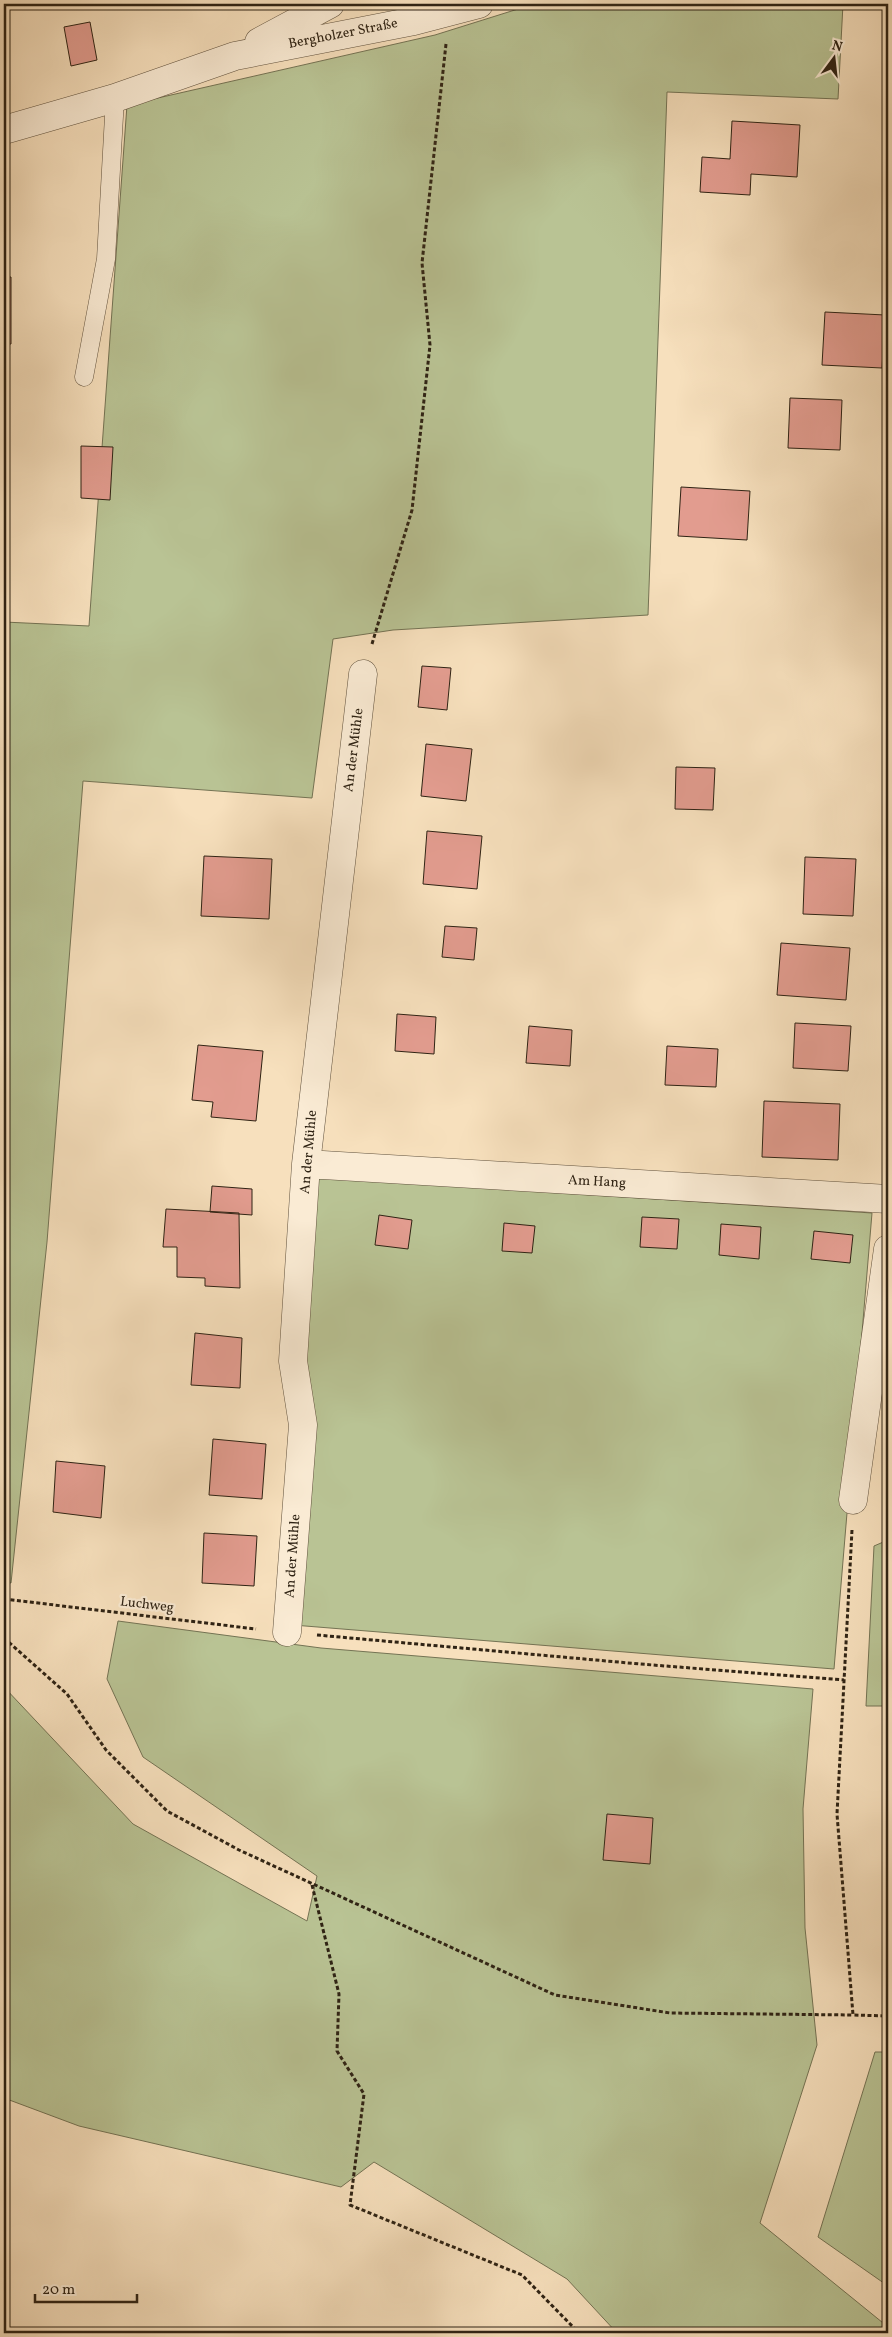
<svg xmlns="http://www.w3.org/2000/svg" width="892" height="2337" viewBox="0 0 892 2337" font-family="Vollkorn,serif">
<style>
.green{fill:#b9c394;stroke:#747354}
.building{fill:#e29c8f;stroke:#2f2314}
.lines{fill:none;stroke-linecap:round;stroke-linejoin:round}
.service-casing{stroke:#61523e;stroke-width:19}
.minor-casing{stroke:#61523e;stroke-width:29}
.path{stroke:#2f2314;stroke-width:3;stroke-dasharray:4 2.5;stroke-linecap:butt}
.service{stroke:#faebd4;stroke-width:18}
.minor{stroke:#faebd4;stroke-width:28}
.labels{text-anchor:middle;dominant-baseline:central;stroke-width:4.5;stroke-linejoin:round;paint-order:stroke}
.street-label{font-size:14px;fill:#2f2314;stroke:#faebd4}
</style>
<rect width="100%" height="100%" fill="#f7e0bd"/>
<filter id="stains"><feTurbulence type="fractalNoise" baseFrequency=".004" numOctaves="4"/><feColorMatrix values="0 0 0 0 .2 0 0 0 0 .09 0 0 0 0 .02 0 0 0 .5 -.17"/></filter>
<radialGradient id="worn" r=".72"><stop offset=".6" stop-color="#630" stop-opacity="0"/><stop offset="1" stop-color="#630" stop-opacity=".3"/></radialGradient>
<path class="green" d="M534,4h309l-5,95 -171,-7 -19,523 -255,15 -60,9 -21,159 -229,-17 -36,461 -36,341 -7,-1v-960l85,4 38,-521 308,-70z
M314,1177l558,36 -38,456 -541,-44 10,-270z
M888,1540v166h-22l8,-160z
M118,1621l203,27 492,41 -10,120 2,119 12,117 -57,178 128,104v6h-271l-50,-54 -193,-117 -33,25 -262,-61 -75,-28v-411l129,137 174,97 10,-45 -174,-119 -36,-78z
M875,2052h13v234l-70,-49z"/>
<path class="building" d="M90,22l7,38 -26,6 -7,-39z
M732,121l68,4 -3,52 -46,-3 -1,21 -50,-3 2,-35 28,2z
M4,277h7v67h-7z
M825,312l60,3 -3,53 -60,-3z
M790,398l52,2 -2,50 -52,-2z
M81,446l32,1 -3,53 -29,-2z
M681,487l69,4 -3,49 -69,-4z
M422,666l29,2 -4,42 -29,-3z
M426,744l46,5 -6,52 -45,-5z
M676,767l39,1 -2,42 -38,-1z
M427,831l55,5 -5,53 -54,-5z
M204,856l68,3 -3,60 -68,-3z
M805,857l51,2 -3,57 -50,-2z
M445,926l32,2 -3,32 -32,-3z
M781,943l69,5 -4,52 -69,-5z
M397,1014l39,3 -2,37 -39,-3z
M795,1023l56,3 -3,45 -55,-3z
M529,1026l43,4 -2,36 -44,-3z
M198,1045l65,6 -7,70 -45,-4 2,-15 -21,-2z
M667,1046l51,3 -2,38 -51,-2z
M764,1101l76,3 -2,56 -76,-3z
M212,1186l40,3v26l-42,-3z
M166,1209l73,4 1,75 -35,-2v-8l-28,-1v-30h-14z
M379,1215l33,5 -4,29 -33,-4z
M642,1217l37,2 -2,30 -37,-2z
M504,1223l31,3 -3,27 -30,-2z
M721,1224l40,3 -2,32 -40,-4z
M814,1231l39,4 -3,28 -39,-4z
M195,1333l47,5 -2,50 -49,-3z
M213,1439l53,5 -4,55 -53,-4z
M56,1461l49,5 -4,52 -48,-6z
M204,1533l53,3 -3,50 -52,-3z
M607,1814l46,4 -3,46 -47,-4z"/>
<g class="lines">
<g class="service-casing">
<path id="service" d="M84,377l22,-118 9,-161"/>
</g>
<g class="minor-casing">
<path id="minor" d="M259,42l71,-38
M4,130l111,-32 120,-42 179,-35 65,-17
M306,1164l582,35
M853,1500l35,-251
M287,1632l16,-207 -10,-64 13,-197 57,-490"/>
</g>
<path class="path" d="M372,644l40,-134 18,-165 -8,-82 24,-219
M852,1530l-15,284 16,201 35,1
M4,1599l252,30
M317,1635l323,29 204,16
M4,1638l63,56 39,56 61,61 72,39 316,145 115,18 183,2
M312,1885l27,109 -2,57 27,43 -14,111 172,70 57,58"/>
<use href="#service" class="service"/>
<use href="#minor" class="minor"/>
</g>
<g class="labels">
<g class="street-label">
<text transform="translate(343 34) rotate(-11)">Bergholzer Straße</text>
<text transform="translate(354 750) rotate(-83)">An der Mühle</text>
<text transform="translate(309 1152) rotate(-85)">An der Mühle</text>
<text transform="translate(597 1182) rotate(3)">Am Hang</text>
<text transform="translate(293 1556) rotate(-86)">An der Mühle</text>
<text transform="translate(147 1605) rotate(7)">Luchweg</text>
</g>
</g>
<rect width="892" height="2337" fill="none" stroke="#f7e0bd" stroke-width="20"/>
<rect x="5" y="5" width="882" height="2327" fill="none" stroke="#2f2314" stroke-width="2.5"/>
<rect x="10" y="10" width="872" height="2317" fill="none" stroke="#2f2314"/>
<g transform="translate(834 58) rotate(15)" stroke="#faebd4" stroke-width="4" paint-order="stroke">
<path d="M0-4L9 19L0 12L-9 19Z" fill="#2f2314"/>
<text y="-8" font-size="14" font-weight="bold" text-anchor="middle" fill="#2f2314">N</text>
</g>
<path d="M35 2294v8h102v-8" fill="none" stroke="#2f2314" stroke-width="2.5"/>
<text x="42" y="2294" font-size="15" fill="#2f2314" stroke="#faebd4" stroke-width="4" paint-order="stroke">20 m</text>
<rect width="100%" height="100%" filter="url(#stains)"/>
<rect width="100%" height="100%" fill="url(#worn)"/>
</svg>
